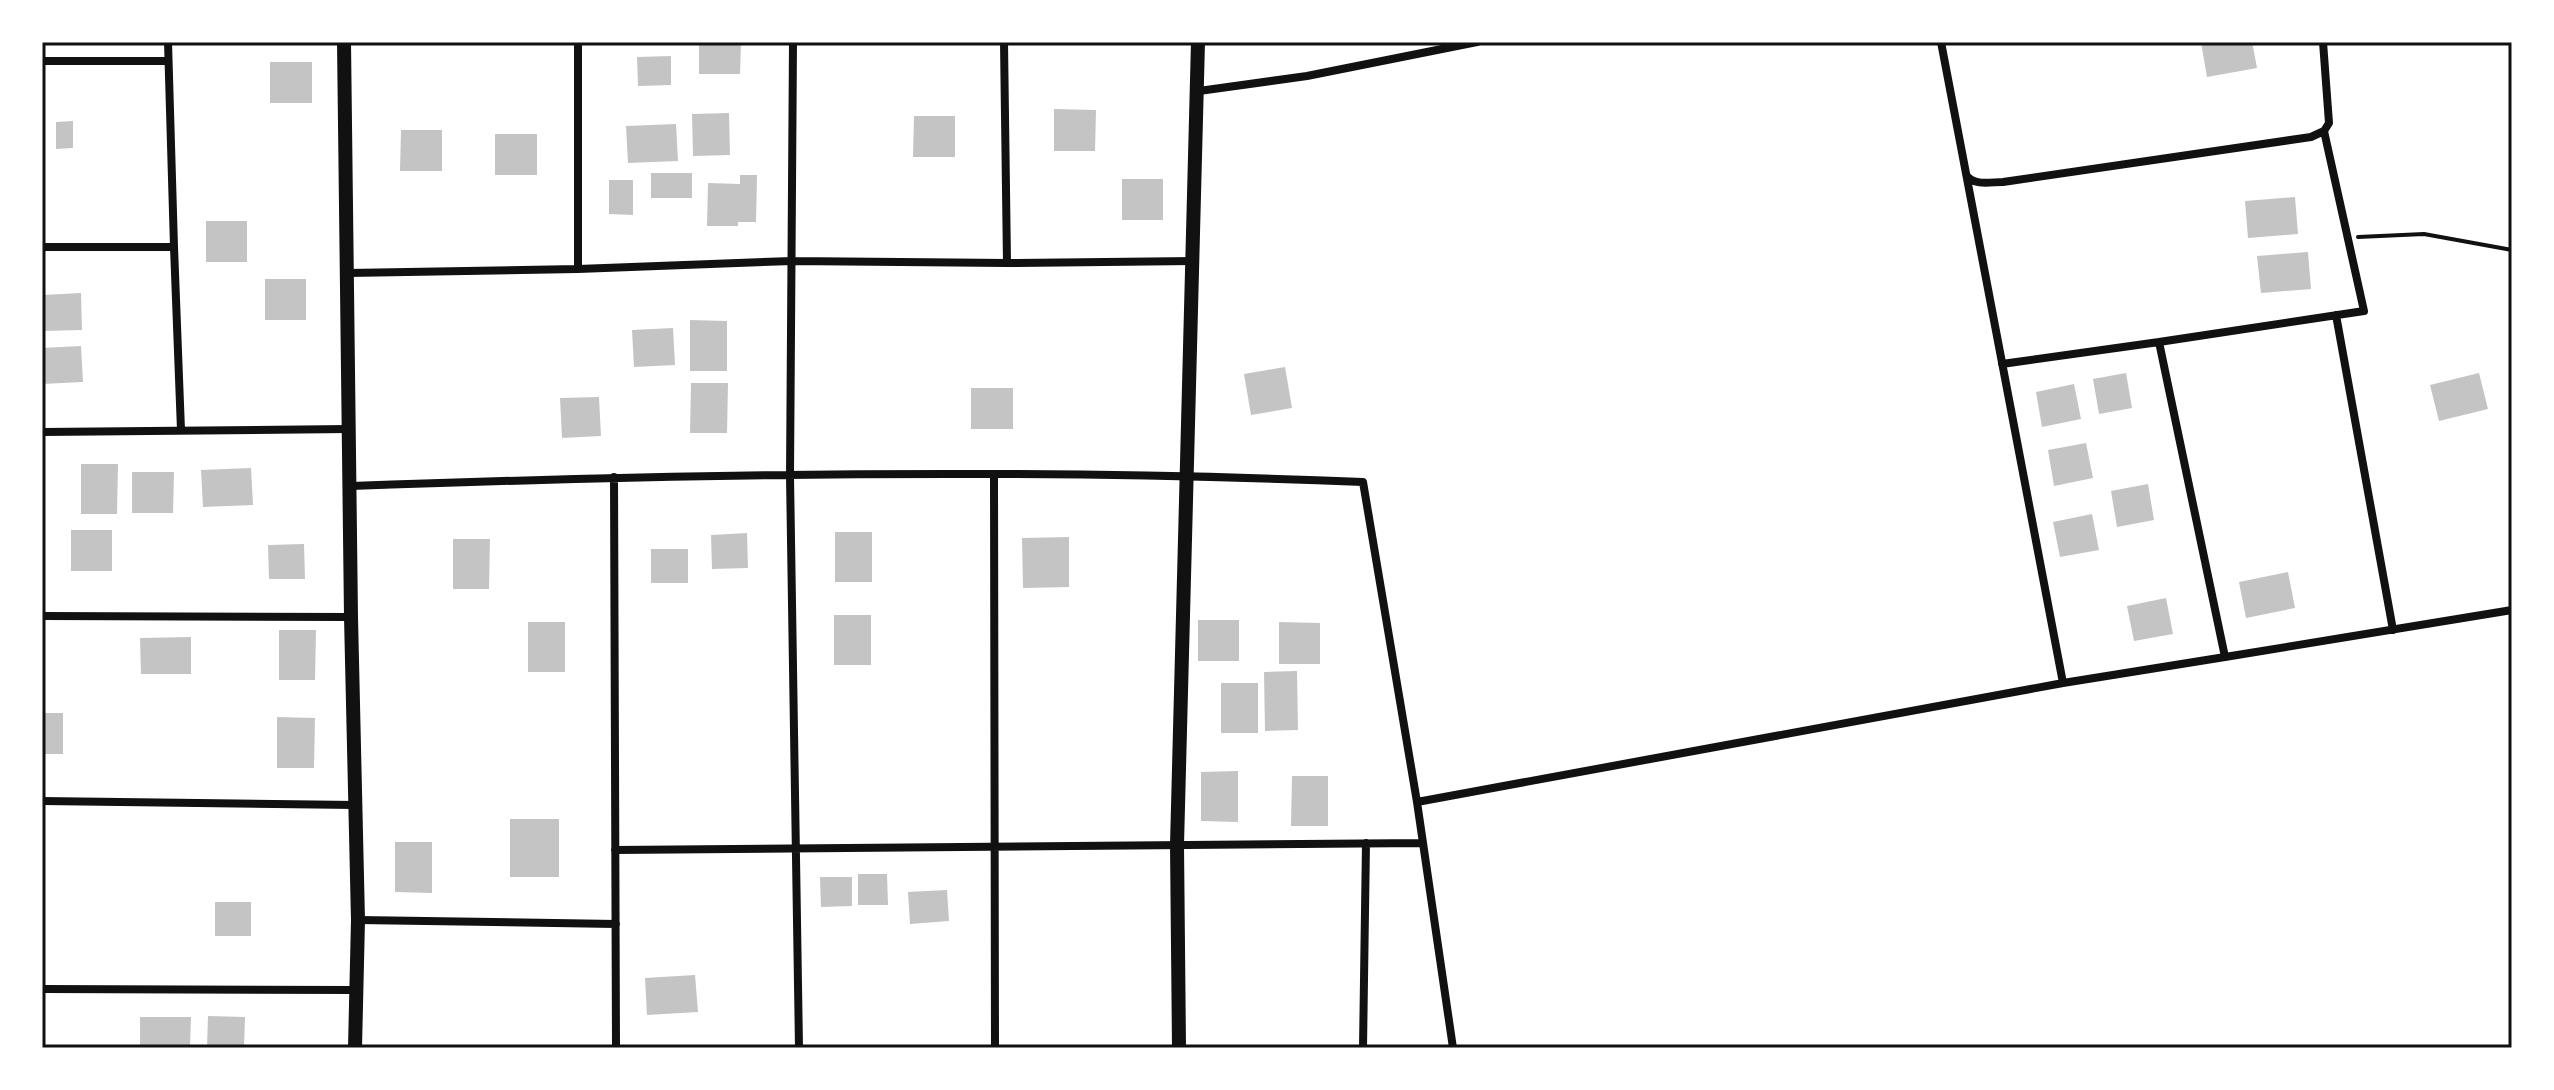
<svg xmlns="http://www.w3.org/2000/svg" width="2554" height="1090" viewBox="0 0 2554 1090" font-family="'Roboto Condensed',sans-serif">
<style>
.building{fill:#c4c4c4}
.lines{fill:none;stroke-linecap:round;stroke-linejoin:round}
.path{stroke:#111;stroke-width:4}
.minor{stroke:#111;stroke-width:8}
.tertiary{stroke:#111;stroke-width:14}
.neatline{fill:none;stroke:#111;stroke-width:3}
</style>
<rect width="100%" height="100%" fill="#fff"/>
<path class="building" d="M699,42h42l-1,32h-41z
M2201,42h51l5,26 -50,9z
M671,56v29l-33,1 -1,-29z
M270,62h42v41h-42z
M1054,109l42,1 -1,41h-41z
M729,113l1,42 -37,1 -1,-42z
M914,116h41v41h-42z
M73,121v27l-17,1v-27z
M676,124l2,37 -50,2 -2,-37z
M401,130h41v41h-42z
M495,134h42v41h-42z
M651,173h41v25h-41z
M740,175h17l-1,47h-18v4h-31l1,-43 32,1z
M1122,179h41v41h-41z
M609,180h24v35l-24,-1z
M2295,197l3,37 -50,4 -3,-37z
M206,221h41v41h-41z
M2308,252l3,37 -50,4 -4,-37z
M265,279h41v41h-41z
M81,293l1,37 -40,1v-36z
M690,320l37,1v50h-37z
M673,328l2,37 -41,2 -2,-37z
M81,346l2,36 -41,2v-36z
M1285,367l7,41 -41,7 -7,-41z
M2126,373l6,35 -33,6 -6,-35z
M2479,373l9,36 -49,12 -9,-36z
M691,383h37l-1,50h-37z
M2074,384l7,35 -39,8 -6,-35z
M971,388h42v41h-42z
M599,397l2,39 -39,2 -2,-40z
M2086,443l7,35 -39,8 -6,-36z
M81,464h37l-1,50h-36z
M251,468l2,37 -50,2 -2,-37z
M132,472h42l-1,41h-41z
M2148,484l6,36 -37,7 -6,-36z
M2092,514l7,36 -39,7 -7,-35z
M71,530h41v41h-41z
M835,532h37v50h-37z
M747,533l1,35 -36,1 -1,-34z
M1069,537v50l-46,1 -1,-50z
M453,539h37l-1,50h-36z
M304,544l1,35h-36l-1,-34z
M651,549h37v34h-37z
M2288,572l7,36 -49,10 -7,-36z
M2166,598l7,36 -39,7 -7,-35z
M834,615h37v50h-37z
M1198,620h41v41h-41z
M528,622h37v50h-37z
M1279,622l41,1v41h-41z
M279,630h37l-1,50h-36z
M191,637v37h-50l-1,-36z
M1297,671l1,59 -33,1 -1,-59z
M1221,683h37v50h-37z
M42,713h21v41h-21z
M277,717l38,1 -1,50h-37z
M1238,771v51l-37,-1v-49z
M1292,776h36v50h-37z
M510,819h49v58h-49z
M395,842h37v51l-37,-1z
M858,874h29l1,31h-30z
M820,877h32v29l-31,1z
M947,890l2,31 -39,3 -2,-32z
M215,902h36v34h-36z
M695,975l3,37 -51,3 -2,-37z
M208,1016l37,1 -1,31h-37z
M140,1017h51l-1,31h-50z"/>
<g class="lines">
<path class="path" d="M2358,237l66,-3 88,16"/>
<path class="minor" d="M168,42l6,205
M793,42l-3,434 9,572
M1004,42l3,221
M42,61h126
M1199,91l108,-15 170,-34
M1967,176c8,10 24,6 36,6l308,-45 13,-6 5,-8 -6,-81
M42,247h132l7,183
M578,269v-227
M348,273l230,-4 214,-8 215,2 187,-2
M2336,315l57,315
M2159,342l205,-31 -40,-180
M2002,364l157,-22 66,315 -162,26
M42,432l307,-3
M994,475l1,573
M614,477l2,571
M351,486c337,-12 675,-18 1012,-4l54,320 36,246
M42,616l309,1
M2225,657l287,-47
M42,801l313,4
M1417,802l646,-119 -122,-641
M615,850l808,-7
M358,920l258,4
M42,989l314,1
M1363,1048l3,-205"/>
<path class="tertiary" d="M344,42l7,575 7,303 -3,128
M1179,1048l-2,-203 21,-803"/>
</g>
<rect width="2554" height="1090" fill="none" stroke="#ffffff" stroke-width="88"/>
<rect x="44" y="44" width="2466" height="1002" class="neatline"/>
</svg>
